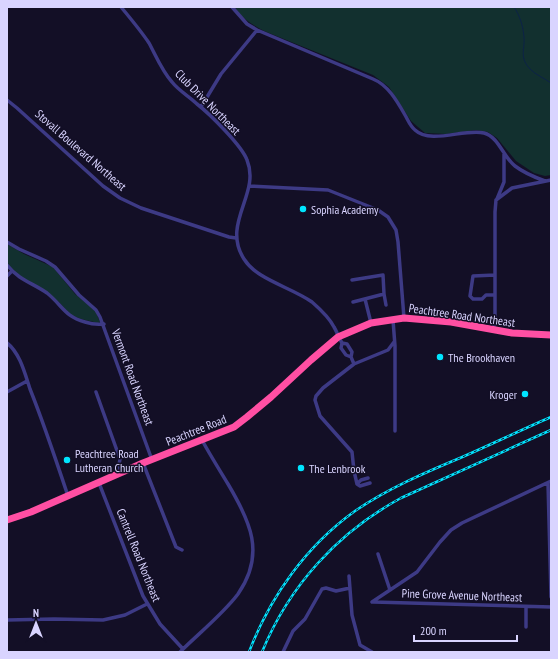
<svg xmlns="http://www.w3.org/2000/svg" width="558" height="659" viewBox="0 0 558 659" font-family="'PT Sans Narrow',sans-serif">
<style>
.green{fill:#12302f}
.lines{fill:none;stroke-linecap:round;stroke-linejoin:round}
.stream{stroke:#0c2248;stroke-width:1}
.street{stroke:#3d3a85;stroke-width:3.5}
.highway{stroke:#ff4fa3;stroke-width:7}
.rail-casing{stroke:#00e5ff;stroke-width:2.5}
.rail{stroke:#130f26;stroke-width:1;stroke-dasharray:3;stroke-linecap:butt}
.poi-dot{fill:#00e5ff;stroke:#130f26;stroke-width:1.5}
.labels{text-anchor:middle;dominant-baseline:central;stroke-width:3;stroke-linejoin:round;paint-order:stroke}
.street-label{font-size:12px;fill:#d9d4ff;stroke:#130f26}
.poi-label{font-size:12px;fill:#d9d4ff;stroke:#130f26;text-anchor:start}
</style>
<rect width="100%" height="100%" fill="#130f26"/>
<path class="green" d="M235,7h316v168l-6,1 -11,-3 -18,-12 -19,-23 -9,-6 -12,-2 -30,4 -21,-1 -14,-12 -22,-34 -16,-12 -109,-44c-11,-6 -23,-13 -29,-24z
M7,244l17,10 29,13 22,27 20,16 5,12 -2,1 -17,-4 -10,-4 -12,-13 -36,-23 -13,-12 -3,-6z"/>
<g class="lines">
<path class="stream" d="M514,7c6,9 9,19 10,30 1,13 -5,20 6,32 6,6 14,9 21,14"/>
<path class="street" d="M121,7c10,12 20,24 28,36 7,13 13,28 23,39 7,9 17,14 25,22 13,10 45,42 50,56 14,34 -26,63 -3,99 13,21 47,28 68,43 8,7 17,15 22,25 3,5 5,11 8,16l5,1 5,8 -1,5 3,7
M232,7l15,17 10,6 116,49c15,6 24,22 32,36 3,5 5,11 10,15 16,15 50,-2 69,3 15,4 19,24 31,33 9,7 19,11 30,15
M7,100l10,8 86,78 17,12 21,10 88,29 7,1
M201,107l20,-33 36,-44
M250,186l78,4 50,20 10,7 8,13 2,12 6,76
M497,199l7,-17v-28
M7,242l12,7 27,12 9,6 24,28 17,15 4,7 52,143
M7,265c13,16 24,17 40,28 16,13 17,23 38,29 6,2 12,3 19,2
M7,276l5,-5
M352,280l31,-5 1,19
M495,295h-9l-4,4h-9l-3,-3 3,-20 22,-1
M365,299l6,24
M353,302l31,-8 2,11
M393,320l2,26v85
M493,329l2,-6v-111l1,-12 16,-12 39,-8
M7,343c13,10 18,31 23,46 14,35 26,71 38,107
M342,343l-1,5 5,7 5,2
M7,392l20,-11
M96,392l24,67 -1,6 2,8
M143,463l33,84 6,3
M99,483l44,113 17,28 23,25
M370,483l-10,3 -3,-2 -3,-13 -2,-19 -32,-36 -5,-16 1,-4 7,-8 31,-24 34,-14 6,-8
M548,483l3,114
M357,484l4,-4 7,-2
M378,554l12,36
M349,576l3,39 8,30 12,7
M372,602l45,-30 23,-30 11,-12 11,-7 89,-42
M373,602l178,5
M526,607v20
M7,620l47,-1 49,1 22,-5 22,-11
M180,652c18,-18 43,-38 58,-58 28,-40 12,-73 -10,-110 -9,-15 -18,-29 -26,-44
M283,652l10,-21 12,-12 17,-30 4,-1 10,3 14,-3"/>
<path class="highway" d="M7,520l24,-8 112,-49 91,-36 13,-10 24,-20 40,-37 27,-23 33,-14 33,-5 47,4 61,11 39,2"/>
<g class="rail-casing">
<path id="rail" d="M249,652c21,-55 57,-106 106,-141 32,-22 69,-38 105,-53 30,-13 61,-28 91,-41
M262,652c27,-66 76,-120 139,-154l150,-68"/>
</g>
<use href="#rail" class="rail"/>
</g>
<g class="poi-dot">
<circle cx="303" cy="209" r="4"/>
<circle cx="440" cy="357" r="4"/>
<circle cx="525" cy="394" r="4"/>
<circle cx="67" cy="460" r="4"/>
<circle cx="301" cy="468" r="4"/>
</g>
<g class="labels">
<g class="street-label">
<text transform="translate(208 102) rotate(45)">Club Drive Northeast</text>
<text transform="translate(81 150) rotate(41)">Stovall Boulevard Northeast</text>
<text transform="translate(462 315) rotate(8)">Peachtree Road Northeast</text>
<text transform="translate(133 377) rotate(70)">Vermont Road Northeast</text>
<text transform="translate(196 430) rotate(-22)">Peachtree Road</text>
<text transform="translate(139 555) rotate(68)">Cantrell Road Northeast</text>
<text transform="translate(462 595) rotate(2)">Pine Grove Avenue Northeast</text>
</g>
<g class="poi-label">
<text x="311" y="209">Sophia Academy</text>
<text x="448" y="357">The Brookhaven</text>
<text x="517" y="394" text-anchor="end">Kroger</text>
<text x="75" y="453">Peachtree Road<tspan x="75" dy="14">Lutheran Church</tspan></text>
<text x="309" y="468">The Lenbrook</text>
</g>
</g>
<rect width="558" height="659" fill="none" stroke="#d9d4ff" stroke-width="16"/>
<g transform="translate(36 623)" stroke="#130f26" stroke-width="3" paint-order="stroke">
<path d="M0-3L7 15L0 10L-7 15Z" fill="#d9d4ff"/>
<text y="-6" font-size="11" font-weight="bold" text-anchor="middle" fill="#d9d4ff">N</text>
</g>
<path d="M414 635v6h103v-6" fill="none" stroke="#d9d4ff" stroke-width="2"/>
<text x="420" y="635" font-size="12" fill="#d9d4ff" stroke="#130f26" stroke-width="3" paint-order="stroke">200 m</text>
</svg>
